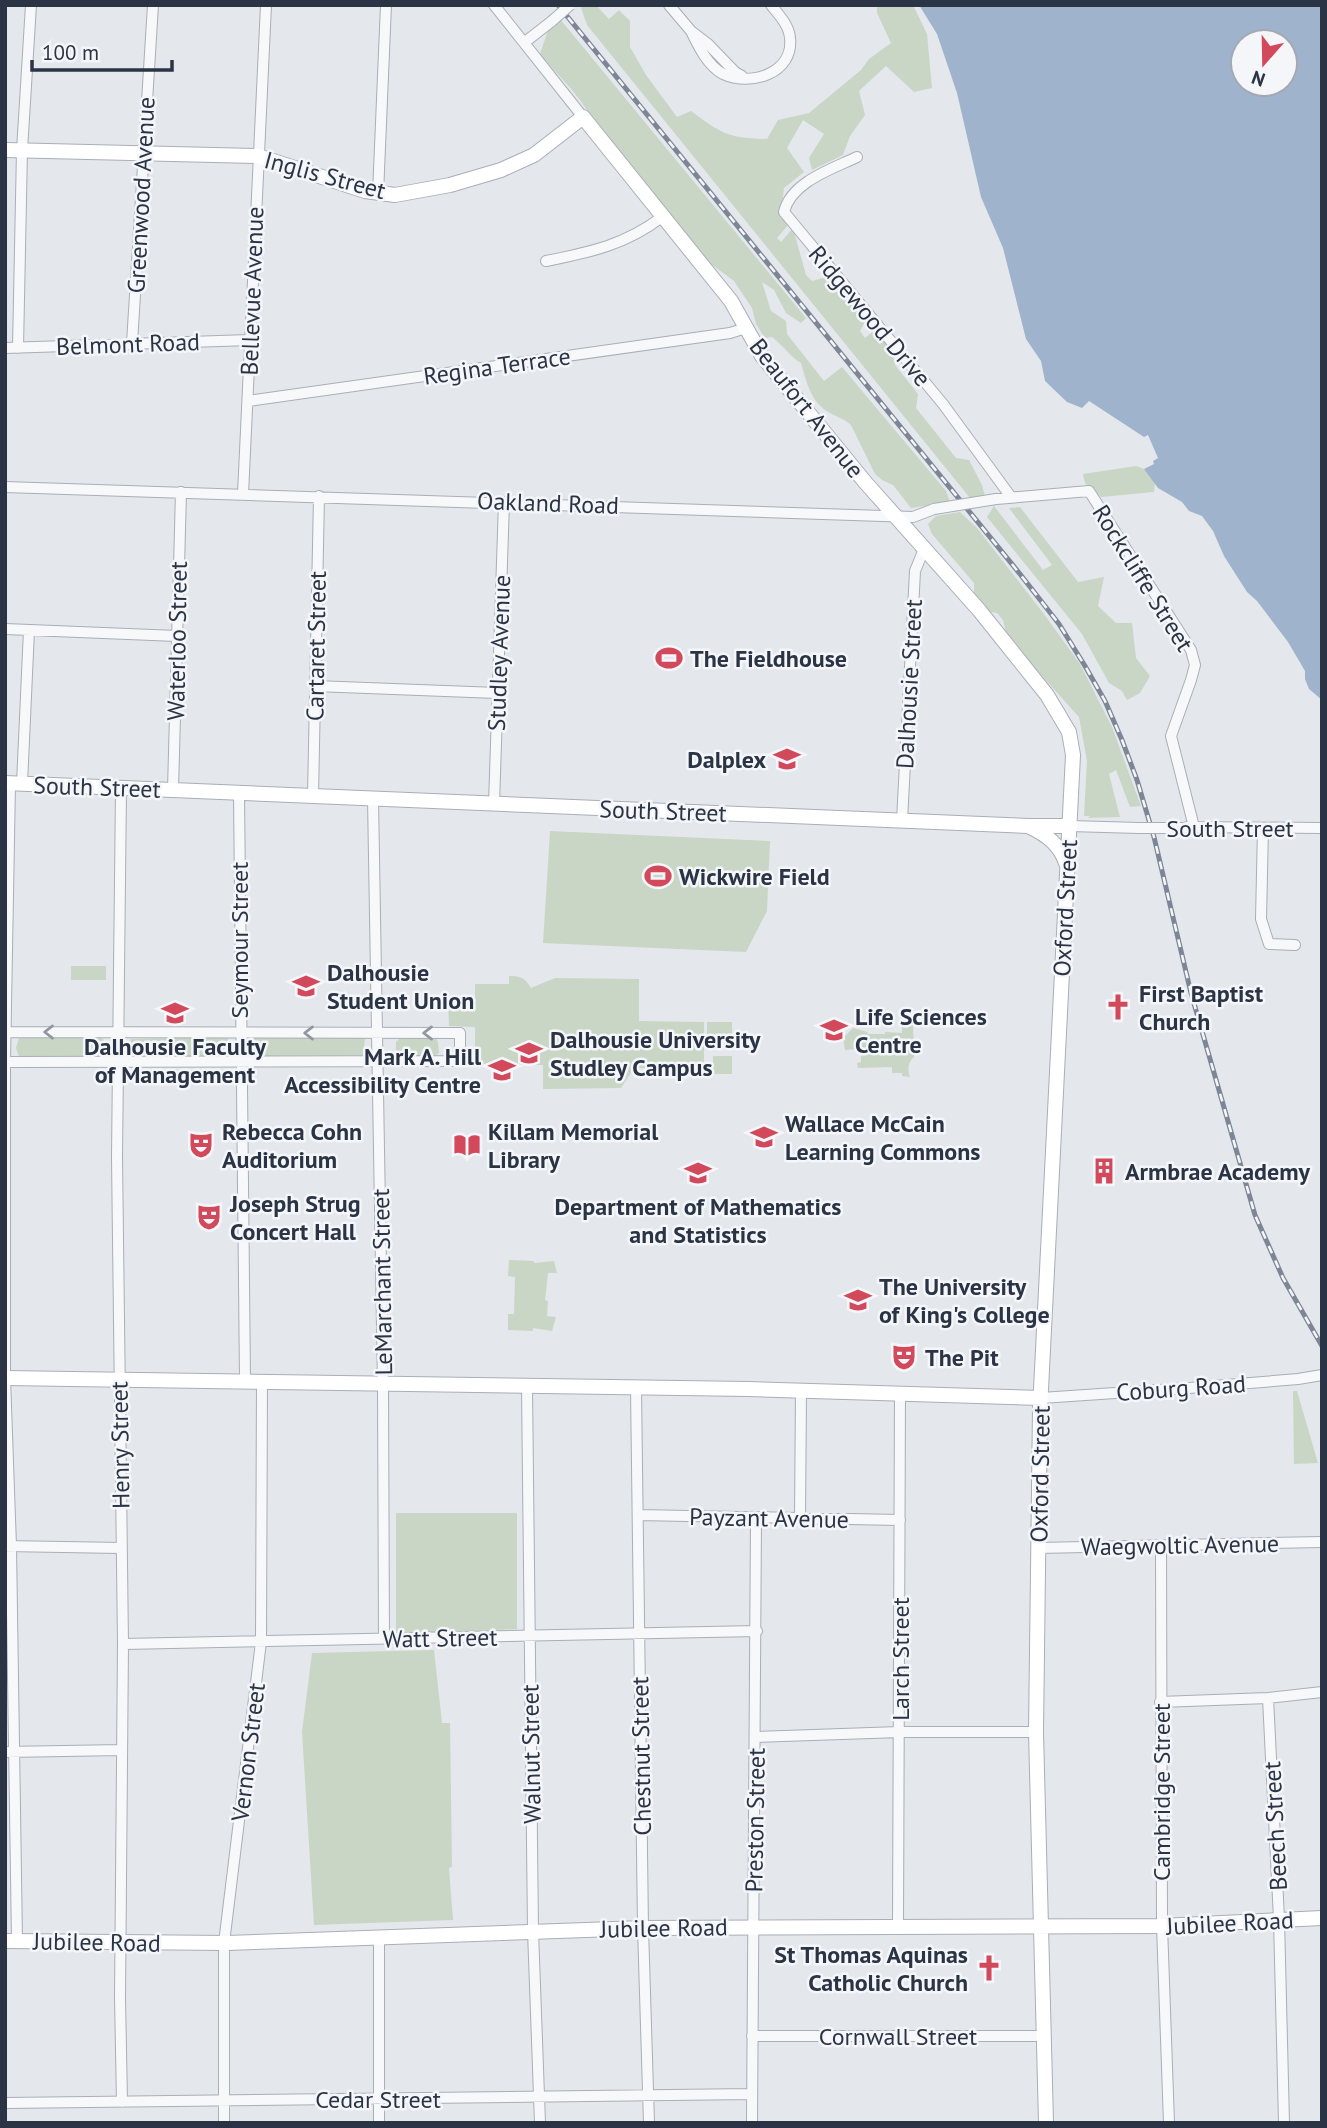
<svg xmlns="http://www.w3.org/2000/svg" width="1327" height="2128" viewBox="0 0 1327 2128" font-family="'PT Sans',sans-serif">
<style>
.green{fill:#c9d6c5}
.water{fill:#9fb4cc;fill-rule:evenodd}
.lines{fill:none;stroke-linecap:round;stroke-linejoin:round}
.street-casing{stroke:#a9aeb7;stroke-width:12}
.secondary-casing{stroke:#a9aeb7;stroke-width:16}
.street{stroke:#f7f8fa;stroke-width:10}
.secondary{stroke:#fff;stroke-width:14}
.rail-casing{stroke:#7d8696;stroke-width:5}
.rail{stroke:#f4f6f9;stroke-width:2.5;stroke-dasharray:8;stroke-linecap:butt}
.street-bridge-casing{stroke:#a9aeb7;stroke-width:12;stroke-linecap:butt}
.street-bridge{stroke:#f7f8fa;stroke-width:10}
.oneway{stroke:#9196a0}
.labels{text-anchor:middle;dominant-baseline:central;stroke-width:5;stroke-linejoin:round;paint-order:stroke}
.street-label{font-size:24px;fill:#2b3445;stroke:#f4f6f9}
.poi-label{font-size:24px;font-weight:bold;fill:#2b3445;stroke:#f4f6f9;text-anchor:start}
</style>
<rect width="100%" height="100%" fill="#e4e7ec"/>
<path class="green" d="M580,5h16l13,14 10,-9 11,11v26l16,28 31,42 14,-6c31,23 37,27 76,28l11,-19 31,-7 52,-43 8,-11 22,-16 -14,-30v-8h36l14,29 5,54 -18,4 -28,-26 -27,25 6,24 -15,21 -7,19 -31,15 -3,-12 15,-24 -21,-14 -16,28 17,24 -20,16 -3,26 8,10 -12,14 4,4 12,-14 13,47 6,6 18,-5 37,42 -7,13 5,7 11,-9 16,20 3,16 23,29 -2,14 40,50 13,2 13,25 3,11 -15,2 -383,-473z
M560,19l246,299 -5,5 -15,-10 -12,-23 -12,-8 9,29 15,10 1,13 37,47 18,-14 104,124 4,11 -39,6 -18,-23 -11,-5 -7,-6 -24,-49c-8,-7 -17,-9 -26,-15 -15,-11 -19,-30 -24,-47 -12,-7 -17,-17 -29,-26l-7,1 -9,-14 -4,-16 -18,-27 -23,-17 -123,-152c-13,-22 -32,-38 -48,-58l8,-24z
M1136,466l8,3 11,12 -1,11 -53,5 -16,-14 -2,-9z
M994,506l49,64 9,-5 -43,-57 11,-1 58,75 26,-5 -6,29 18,17h16l4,35 14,18 -10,17 -13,7 -5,-9 -13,-8 -27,-49 -95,-117z
M960,512l17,16 67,86 36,50 32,63 29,79 -11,1 -14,-37 -7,4 11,43 -32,1 2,-2h-6l3,-55 -8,-44 -72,-80 -4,-17 -6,-7 -12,-2 -11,-13v-15l-42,-49 -4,-10 8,-8z
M550,831l220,10 -3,70 -21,41 -203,-9z
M71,966h35v14h-35z
M509,976c12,0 16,2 22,12l24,-10 84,1v42l65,1v46h-70l-13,20 -76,1h-2v-24h-68v-38l-26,-1 -1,-27 27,-1v-14h34z
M707,1022h25v13h-25z
M913,1024l1,33c-6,5 -7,12 -4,20l-8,-1v-3h-10v-6l-34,1 -1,-5 4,-1v-10l-4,-3 -12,1 -2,-12 10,-10 14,4 1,2h17v-2l17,1v-8z
M228,1037v20l-98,1 -2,-10 3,-9z
M362,1037l3,2 -2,16 -111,1 -2,-3 2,-15z
M19,1038h82l3,2v15l-3,3 -82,-1 -3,-9z
M436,1038l2,4 1,11 -5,3h-35l-3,-2v-12l3,-3z
M713,1056h19v18h-19z
M509,1260l25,1v2l20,-2 3,12h-9l-3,27 3,1 -1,15 9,1 -4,14 -19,-3v3l-25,-1v-16h6l1,-37 -7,-1z
M1293,1391h4l21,72 -24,1z
M396,1513h121v116l-121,6z
M434,1650l8,73h8l2,144 -3,1 4,52 -139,5 -12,-193 10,-79z"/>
<path class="water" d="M919,5h403v695l-13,-11 -4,-10v-8l-17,-29 -31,-41 -10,-9 -23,-36 -11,-25 -11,-15 -13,-5 -7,-9 -24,-14 -14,-19 10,-5 -1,-3 5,-3 -10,-23 -4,2 -55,-36 -7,7 -15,-6 -22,-21 -4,-20 -15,-22 -23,-91 -22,-51 -24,-104 -20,-59zM1243,42h42v42h-42z"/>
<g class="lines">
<g class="street-casing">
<path id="street" d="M494,5l89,112
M669,5l22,26 17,13 27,28 7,4
M691,31c7,15 17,35 32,43 28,13 71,-1 67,-36 -1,-13 -11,-23 -19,-33
M525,42l27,-21
M857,157c-25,12 -66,25 -73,55l159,192 68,93
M378,194l8,-189
M546,261c45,-9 79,-16 116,-44
M132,343l21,-338
M5,348l245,-8
M18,348l4,-198 9,-145
M248,401l482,-68 16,-5
M5,487l908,30 21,-8
M243,494l23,-489
M996,499l93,-8 102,159 4,15 -4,15 -20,56 23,91
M5,629l172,7
M315,686l182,7
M10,784l-5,278v316l6,168 6,395
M22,784l7,-154
M121,788l-4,369 6,487 -3,354 2,104
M173,790l8,-298
M239,793l6,587
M313,796l6,-300
M373,798l10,586 1,255
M494,804l10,-302
M902,821l13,-250 9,-22
M1070,826l69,2
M1187,827l135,1
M1263,828l-2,91 8,25 26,1
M5,1032l455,1v28l-455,1
M527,1386l6,545 7,192
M636,1388l7,540 6,195
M1041,1398l148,-10 109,-9 24,-4
M638,1515l262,5
M800,1518l1,-127
M5,1546l116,2
M1161,1546l1,380 7,197
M1038,1548l284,-6
M123,1644l634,-13
M1268,1698l11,221 5,204
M1160,1702l108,-4 54,-6
M756,1737l144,-5h136
M5,1752l117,-2
M898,1926l2,-534
M379,1939v184
M752,2036h291
M5,2103l746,-9
M224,2123v-180l37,-301 1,-261
M752,2123l4,-605"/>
</g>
<g class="secondary-casing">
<path id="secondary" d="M5,150l253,6 107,35 30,4 55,-10 51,-15 33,-15 49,-38 148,184 31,55 103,126 114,128 68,85 22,37 4,23 -33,654 -4,323 10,391
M5,783l1023,43h42
M1030,827c17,8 30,18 36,36
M5,1378l743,11 293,9
M5,1941l222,2 416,-15 519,-2 160,-8"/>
</g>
<use href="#street" class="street"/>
<use href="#secondary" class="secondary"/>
<g class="rail-casing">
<path id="rail" d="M558,5l462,569 39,50 26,42 20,35 17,39 15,40 17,57 37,156 64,222 28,63 39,68"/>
</g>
<use href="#rail" class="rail"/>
<g class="street-bridge-casing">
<path id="street-bridge" d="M552,21l18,-16
M934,509l62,-10
M1139,828h45"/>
</g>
<use href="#street-bridge" class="street-bridge"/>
</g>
<defs><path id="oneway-chevron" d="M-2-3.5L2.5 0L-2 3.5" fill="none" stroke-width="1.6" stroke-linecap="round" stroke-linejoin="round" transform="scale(1.75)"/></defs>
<g class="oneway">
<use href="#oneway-chevron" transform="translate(49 1032) rotate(-180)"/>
<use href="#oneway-chevron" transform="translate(309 1033) rotate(-180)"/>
<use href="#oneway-chevron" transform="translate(428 1033) rotate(-180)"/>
</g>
<defs>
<g id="stadium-bare" transform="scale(2.1)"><path d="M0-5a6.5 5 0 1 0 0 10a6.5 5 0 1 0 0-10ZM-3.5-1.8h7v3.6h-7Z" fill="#d1495b" stroke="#f4f6f9" stroke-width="2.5" paint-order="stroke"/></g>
<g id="university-bare" transform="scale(2.1)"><path d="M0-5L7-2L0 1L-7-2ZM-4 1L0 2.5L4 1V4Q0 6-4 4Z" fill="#d1495b" stroke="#f4f6f9" stroke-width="2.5" paint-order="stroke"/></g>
<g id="church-bare" transform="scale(2.1)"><path d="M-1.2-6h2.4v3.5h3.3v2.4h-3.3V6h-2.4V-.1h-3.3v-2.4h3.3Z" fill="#d1495b" stroke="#f4f6f9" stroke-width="2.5" paint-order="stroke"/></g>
<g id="theatre-bare" transform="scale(2.1)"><path d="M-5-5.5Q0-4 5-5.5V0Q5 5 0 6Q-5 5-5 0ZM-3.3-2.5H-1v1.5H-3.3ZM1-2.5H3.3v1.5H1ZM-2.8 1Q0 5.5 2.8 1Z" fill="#d1495b" stroke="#f4f6f9" stroke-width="2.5" paint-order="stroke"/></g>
<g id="library-bare" transform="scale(2.1)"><path d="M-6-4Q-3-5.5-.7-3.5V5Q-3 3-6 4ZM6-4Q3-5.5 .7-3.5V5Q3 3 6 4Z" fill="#d1495b" stroke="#f4f6f9" stroke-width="2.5" paint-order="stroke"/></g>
<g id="building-bare" transform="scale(2.1)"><path d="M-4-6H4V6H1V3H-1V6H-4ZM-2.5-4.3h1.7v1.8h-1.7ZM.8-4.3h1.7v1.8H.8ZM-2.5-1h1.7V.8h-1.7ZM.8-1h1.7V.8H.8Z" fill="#d1495b" stroke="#f4f6f9" stroke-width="2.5" paint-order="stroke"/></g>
</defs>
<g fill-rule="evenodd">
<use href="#stadium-bare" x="669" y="658"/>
<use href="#university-bare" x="787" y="759"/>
<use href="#stadium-bare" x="658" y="876"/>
<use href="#university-bare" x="306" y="986"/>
<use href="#church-bare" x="1118" y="1007"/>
<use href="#university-bare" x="175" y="1013"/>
<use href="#university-bare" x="834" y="1030"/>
<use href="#university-bare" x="529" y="1053"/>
<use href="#university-bare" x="502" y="1070"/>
<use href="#university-bare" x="764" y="1137"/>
<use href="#theatre-bare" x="201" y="1145"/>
<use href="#library-bare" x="467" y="1145"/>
<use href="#building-bare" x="1104" y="1171"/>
<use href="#university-bare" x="698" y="1173"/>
<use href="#theatre-bare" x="209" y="1217"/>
<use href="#university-bare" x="858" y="1300"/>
<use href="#theatre-bare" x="904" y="1357"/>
<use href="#church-bare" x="989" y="1968"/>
</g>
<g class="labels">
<g class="street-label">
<text transform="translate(325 175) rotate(15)">Inglis Street</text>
<text transform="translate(141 195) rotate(-87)">Greenwood Avenue</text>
<text transform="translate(252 291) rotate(-88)">Bellevue Avenue</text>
<text transform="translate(870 316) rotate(50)">Ridgewood Drive</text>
<text transform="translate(128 344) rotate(-2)">Belmont Road</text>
<text transform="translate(497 366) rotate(-8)">Regina Terrace</text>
<text transform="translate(807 408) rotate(52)">Beaufort Avenue</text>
<text transform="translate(548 503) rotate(2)">Oakland Road</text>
<text transform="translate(1143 578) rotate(58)">Rockcliffe Street</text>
<text transform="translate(177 641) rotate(-89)">Waterloo Street</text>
<text transform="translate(316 646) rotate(-89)">Cartaret Street</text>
<text transform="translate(499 653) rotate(-88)">Studley Avenue</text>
<text transform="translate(909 684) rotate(-87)">Dalhousie Street</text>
<text transform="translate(97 787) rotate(2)">South Street</text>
<text transform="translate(663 811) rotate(2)">South Street</text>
<text x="1230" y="828">South Street</text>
<text transform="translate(1065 908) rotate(-87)">Oxford Street</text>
<text transform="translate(239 940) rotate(-90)">Seymour Street</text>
<text transform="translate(382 1282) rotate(-91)">LeMarchant Street</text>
<text transform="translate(1181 1388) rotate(-4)">Coburg Road</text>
<text transform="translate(120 1445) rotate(-91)">Henry Street</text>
<text transform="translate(1040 1474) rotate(-89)">Oxford Street</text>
<text transform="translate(769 1518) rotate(1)">Payzant Avenue</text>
<text transform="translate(1180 1545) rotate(-1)">Waegwoltic Avenue</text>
<text transform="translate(440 1638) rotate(-1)">Watt Street</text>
<text transform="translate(900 1659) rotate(-90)">Larch Street</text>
<text transform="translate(248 1752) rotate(-83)">Vernon Street</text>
<text transform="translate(531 1754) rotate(-91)">Walnut Street</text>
<text transform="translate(641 1756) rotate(-91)">Chestnut Street</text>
<text transform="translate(1161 1792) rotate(-90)">Cambridge Street</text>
<text transform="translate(755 1820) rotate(-89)">Preston Street</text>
<text transform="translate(1275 1826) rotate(-93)">Beech Street</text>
<text transform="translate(1230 1923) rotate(-3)">Jubilee Road</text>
<text transform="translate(664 1928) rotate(-1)">Jubilee Road</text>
<text transform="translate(97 1942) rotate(1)">Jubilee Road</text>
<text x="898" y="2036">Cornwall Street</text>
<text x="378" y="2099">Cedar Street</text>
</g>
<g class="poi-label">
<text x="690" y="658">The Fieldhouse</text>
<text x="766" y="759" text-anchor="end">Dalplex</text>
<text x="679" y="876">Wickwire Field</text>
<text x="327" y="972">Dalhousie<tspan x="327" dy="28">Student Union</tspan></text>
<text x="1139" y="993">First Baptist<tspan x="1139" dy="28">Church</tspan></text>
<text x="855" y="1016">Life Sciences<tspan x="855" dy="28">Centre</tspan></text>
<text x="550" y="1039">Dalhousie University<tspan x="550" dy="28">Studley Campus</tspan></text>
<text x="175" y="1046" text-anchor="middle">Dalhousie Faculty<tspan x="175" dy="28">of Management</tspan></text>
<text x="481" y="1056" text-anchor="end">Mark A. Hill<tspan x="481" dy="28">Accessibility Centre</tspan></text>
<text x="785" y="1123">Wallace McCain<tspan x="785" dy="28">Learning Commons</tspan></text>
<text x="222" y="1131">Rebecca Cohn<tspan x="222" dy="28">Auditorium</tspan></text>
<text x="488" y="1131">Killam Memorial<tspan x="488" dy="28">Library</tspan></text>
<text x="1125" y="1171">Armbrae Academy</text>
<text x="230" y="1203">Joseph Strug<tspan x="230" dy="28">Concert Hall</tspan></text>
<text x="698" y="1206" text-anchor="middle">Department of Mathematics<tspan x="698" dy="28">and Statistics</tspan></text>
<text x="879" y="1286">The University<tspan x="879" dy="28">of King's College</tspan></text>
<text x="925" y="1357">The Pit</text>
<text x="968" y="1954" text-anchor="end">St Thomas Aquinas<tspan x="968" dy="28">Catholic Church</tspan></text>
</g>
</g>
<rect width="1327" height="2128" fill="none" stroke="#2b3445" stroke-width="14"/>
<g transform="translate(1264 63) rotate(200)"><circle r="33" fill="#f4f6f9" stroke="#a4a8b1" stroke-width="2"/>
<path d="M0-5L12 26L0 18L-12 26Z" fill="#d1495b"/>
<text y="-10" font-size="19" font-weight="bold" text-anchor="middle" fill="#2b3445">N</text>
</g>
<path d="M32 60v10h140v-10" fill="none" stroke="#2b3445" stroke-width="3.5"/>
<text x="42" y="60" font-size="21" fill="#2b3445" stroke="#f4f6f9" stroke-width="5" paint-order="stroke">100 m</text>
</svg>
